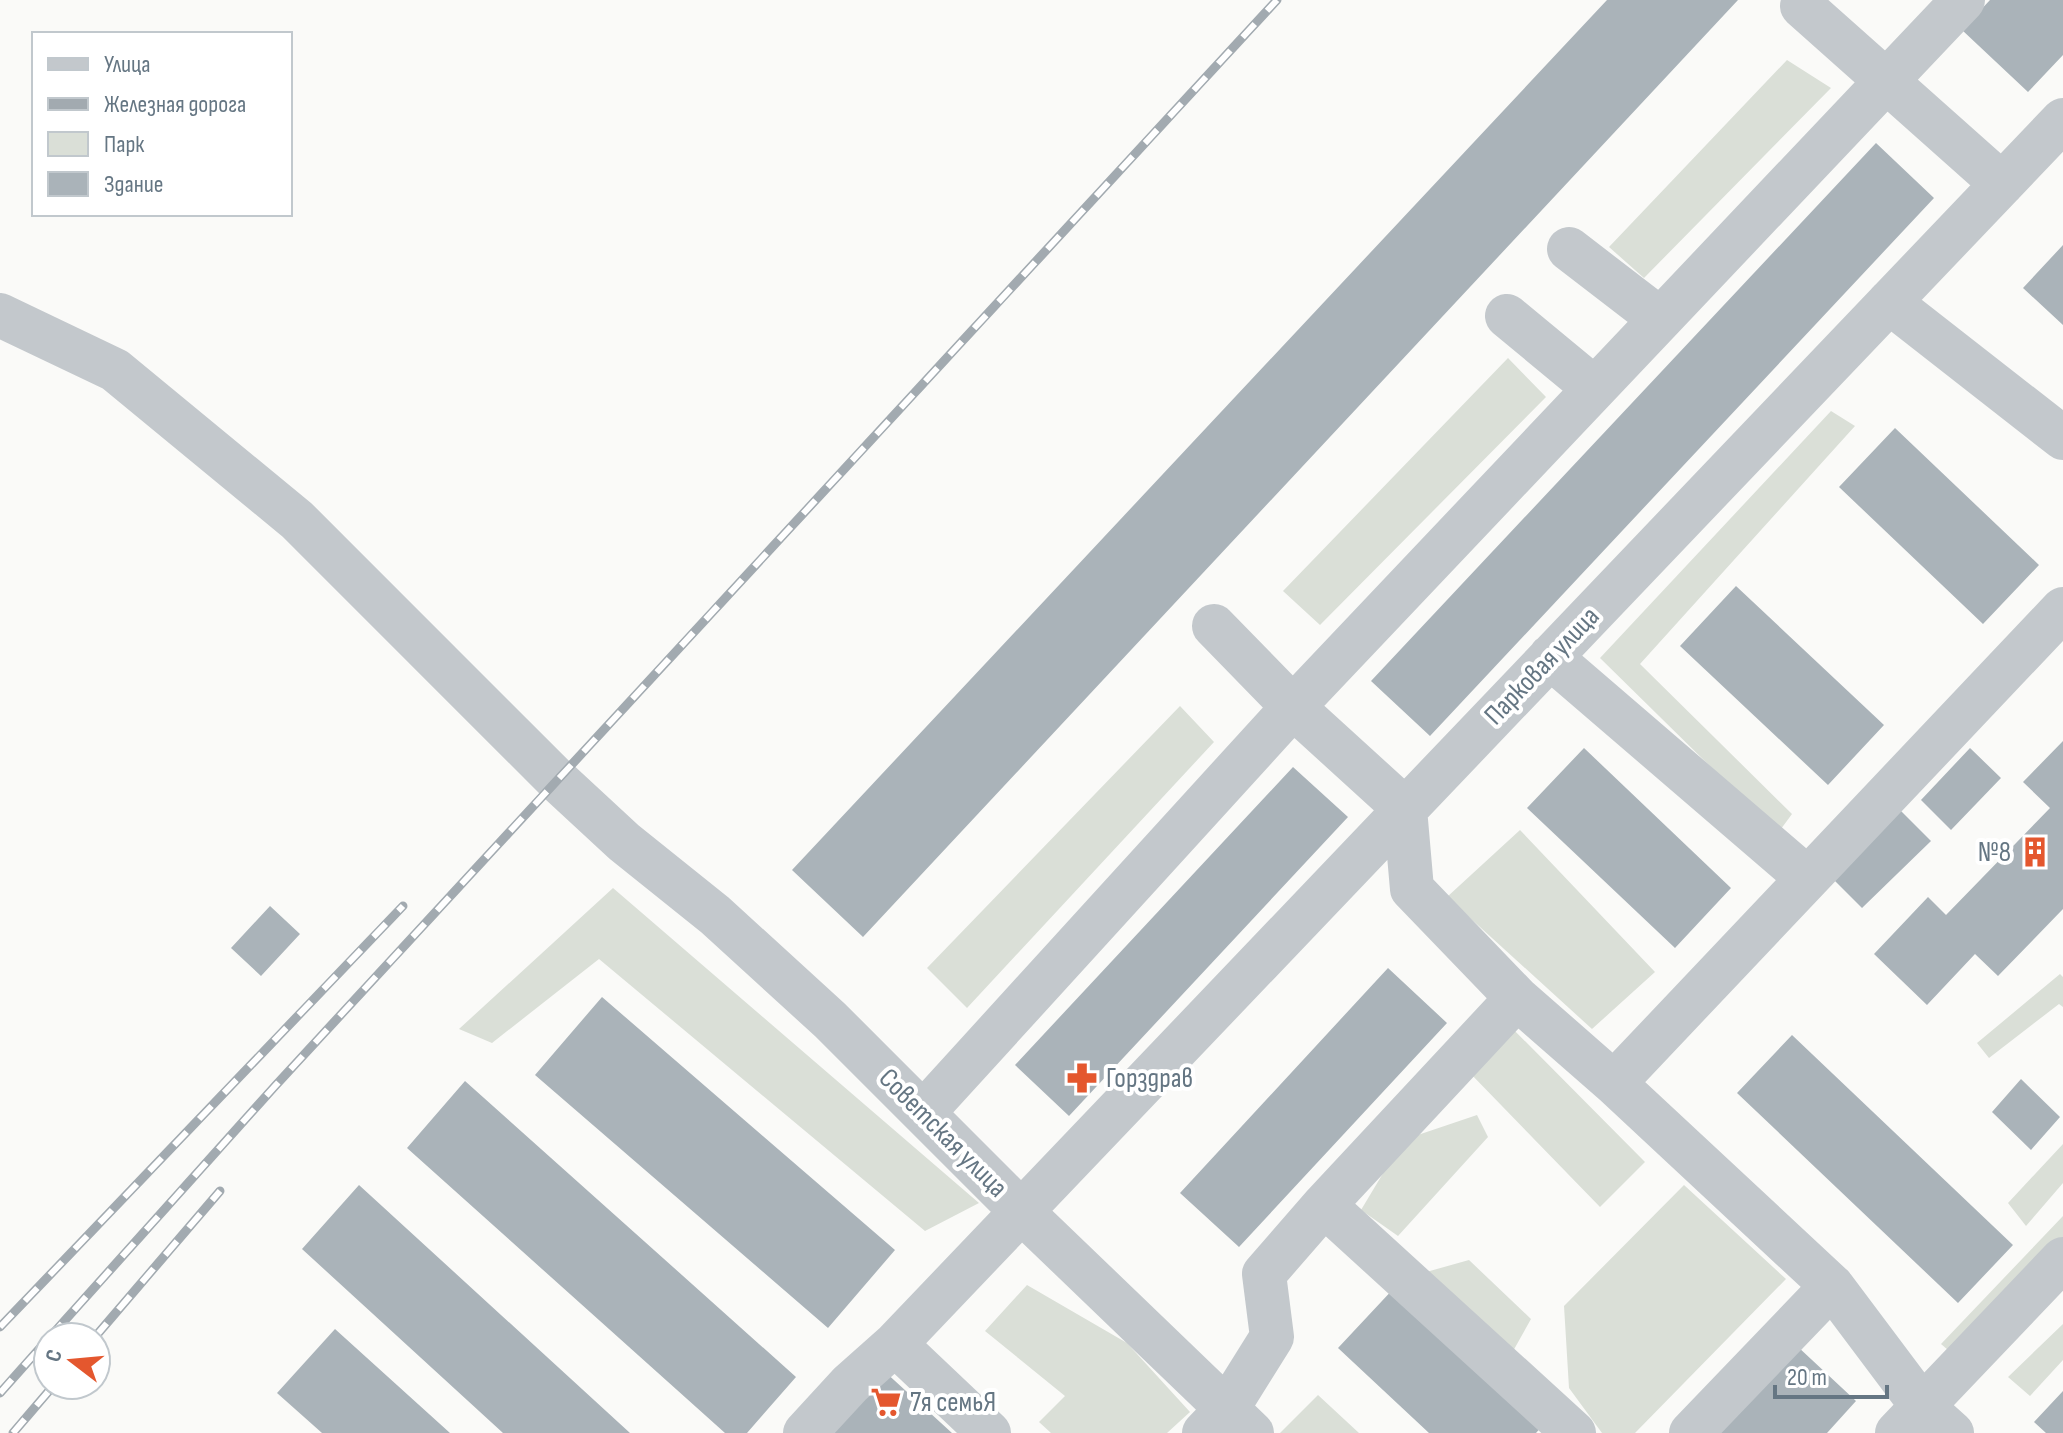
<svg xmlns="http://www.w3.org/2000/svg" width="2063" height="1433" viewBox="0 0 2063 1433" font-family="'Sofia Sans Condensed',sans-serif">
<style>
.green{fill:#dadfd7}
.building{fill:#aab3b9}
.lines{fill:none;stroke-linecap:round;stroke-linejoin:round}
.minor{stroke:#c3c8cc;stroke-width:44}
.rail-casing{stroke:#a2aab0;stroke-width:9}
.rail{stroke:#fff;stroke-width:6;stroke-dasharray:18;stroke-linecap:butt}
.labels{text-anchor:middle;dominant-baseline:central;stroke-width:8;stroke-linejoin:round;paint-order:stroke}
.street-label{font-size:28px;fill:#657683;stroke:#fff}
.poi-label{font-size:28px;fill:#657683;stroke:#fff;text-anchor:start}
</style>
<rect width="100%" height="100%" fill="#fafaf8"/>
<path class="green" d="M1787,60l44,28 -187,190 -35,-31z
M1508,358l38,39 -226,228 -37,-34z
M1831,411l24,15 -215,238 152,150 -14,19 -178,-175z
M1180,706l34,36 -247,266 -40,-40z
M1520,830l135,142 -63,57 -145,-132z
M613,888l366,315 -54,28 -326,-272 -107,84 -33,-14z
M2060,974l3,3v30l-4,-3 -70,54 -12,-15z
M1509,1025l136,137 -45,45 -132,-136z
M1477,1115l11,22 -90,99 -37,-26 42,-70z
M2063,1144v39l-37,43 -18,-23z
M1684,1185l102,94 -151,154h-33l-33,-45 -5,-82z
M2063,1216v23l-108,117 -14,-12z
M1469,1260l62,59 -28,50 -91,-93z
M1027,1285l100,58 63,69 -23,21h-116l-12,-11 26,-26 -80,-65z
M2063,1324v36l-33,36 -22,-19z
M1318,1395l41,38h-79z"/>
<path class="building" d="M1607,0h131l-875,937 -71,-67z
M1990,0h73v55l-35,37 -66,-62z
M1876,143l58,55 -504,538 -59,-55z
M2063,245v80l-40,-37z
M1895,428l144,137 -56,59 -144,-137z
M1736,586l148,139 -56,60 -148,-139z
M2063,741v168l-65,67 -23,-22 -48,51 -53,-51 54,-57 18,18 104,-107 -27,-26z
M1584,748l147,140 -56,60 -148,-140z
M1970,748l31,30 -50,52 -30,-30z
M1293,767l55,50 -279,299 -54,-51z
M1900,810l31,31 -69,67 -30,-30z
M270,906l30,28 -39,42 -30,-28z
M1388,968l59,55 -208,224 -59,-54z
M602,997l293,253 -67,78 -293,-253z
M1792,1035l221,210 -55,58 -221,-210z
M2021,1079l39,38 -29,33 -39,-38z
M465,1081l331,296 -49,56h-22l-318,-285z
M359,1185l271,248h-127l-201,-184z
M1396,1286l148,138 -8,9h-107l-91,-85z
M335,1329l115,104h-128l-45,-40z
M1797,1346l59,55 -29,32h-109z
M883,1370l69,63h-126z
M2063,1391v42h-17l-12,-11z"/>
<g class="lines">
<path class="minor" d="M1802,6l200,178
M1569,249l91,70
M1889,302l174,136
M0,315l115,55 182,150 260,260 67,62 91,73 115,105 191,191 231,222
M1507,316l87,72
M1214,626l79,81 112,102 7,80 105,109 97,85 218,203 90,120 30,27
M1550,657l257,221
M1614,1083l449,-474
M923,1113l370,-406 670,-707
M1324,1205l250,228
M895,1344l94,89
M805,1433l45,-49 45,-40 1168,-1224
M1204,1433l23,-24 45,-72 -8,-63 60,-69 193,-207
M1691,1433l141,-147
M1897,1433l166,-174"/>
<g class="rail-casing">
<path id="rail" d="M0,1327l403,-421
M50,1337l226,-252 1001,-1085
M95,1337l125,-146
M0,1393l48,-54
M13,1433l41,-48"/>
</g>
<use href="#rail" class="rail"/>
</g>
<defs>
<g id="building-bare" transform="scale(2.4)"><path d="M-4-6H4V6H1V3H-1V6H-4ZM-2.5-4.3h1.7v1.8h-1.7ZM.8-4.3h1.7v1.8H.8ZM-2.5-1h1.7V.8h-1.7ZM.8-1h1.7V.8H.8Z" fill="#e4572e" stroke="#fff" stroke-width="2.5" paint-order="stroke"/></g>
<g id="pharmacy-bare" transform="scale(2.4)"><path d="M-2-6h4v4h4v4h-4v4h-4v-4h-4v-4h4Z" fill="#e4572e" stroke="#fff" stroke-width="2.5" paint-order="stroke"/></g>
<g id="supermarket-bare" transform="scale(2.4)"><path d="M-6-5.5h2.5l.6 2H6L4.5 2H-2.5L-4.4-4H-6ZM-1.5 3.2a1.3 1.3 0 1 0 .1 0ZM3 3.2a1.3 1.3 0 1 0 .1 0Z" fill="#e4572e" stroke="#fff" stroke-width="2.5" paint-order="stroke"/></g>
</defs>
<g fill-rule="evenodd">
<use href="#building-bare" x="2035" y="852"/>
<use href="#pharmacy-bare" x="1082" y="1078"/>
<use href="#supermarket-bare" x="886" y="1402"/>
</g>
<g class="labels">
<g class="street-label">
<text transform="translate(1542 666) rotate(-46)">Парковая улица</text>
<text transform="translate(943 1133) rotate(45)">Советская улица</text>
</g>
<g class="poi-label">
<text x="2011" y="852" text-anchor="end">№8</text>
<text x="1106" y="1078">Горздрав</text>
<text x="910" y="1402">7я семьЯ</text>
</g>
</g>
<rect x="32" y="32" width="260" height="184" fill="#ffffff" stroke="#c1c8cd" stroke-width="2"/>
<rect x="48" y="58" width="40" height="12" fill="#c3c8cc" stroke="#c1c8cd" stroke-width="2"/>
<text x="104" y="72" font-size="24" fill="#657683">Улица</text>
<rect x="48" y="98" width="40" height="12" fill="#a2aab0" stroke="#c1c8cd" stroke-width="2"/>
<text x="104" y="112" font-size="24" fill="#657683">Железная дорога</text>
<rect x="48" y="132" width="40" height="24" fill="#dadfd7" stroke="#c1c8cd" stroke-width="2"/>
<text x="104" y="152" font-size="24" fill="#657683">Парк</text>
<rect x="48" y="172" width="40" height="24" fill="#aab3b9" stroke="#c1c8cd" stroke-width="2"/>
<text x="104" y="192" font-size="24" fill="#657683">Здание</text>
<g transform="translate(72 1361) rotate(286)"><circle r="38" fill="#ffffff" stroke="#c1c8cd" stroke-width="2"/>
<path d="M0-6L14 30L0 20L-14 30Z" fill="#e4572e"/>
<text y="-12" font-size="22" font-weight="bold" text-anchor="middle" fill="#657683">С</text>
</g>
<path d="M1775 1385v12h112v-12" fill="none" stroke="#657683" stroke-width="4"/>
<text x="1787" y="1385" font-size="24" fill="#657683" stroke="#ffffff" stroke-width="6" paint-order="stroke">20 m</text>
</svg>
